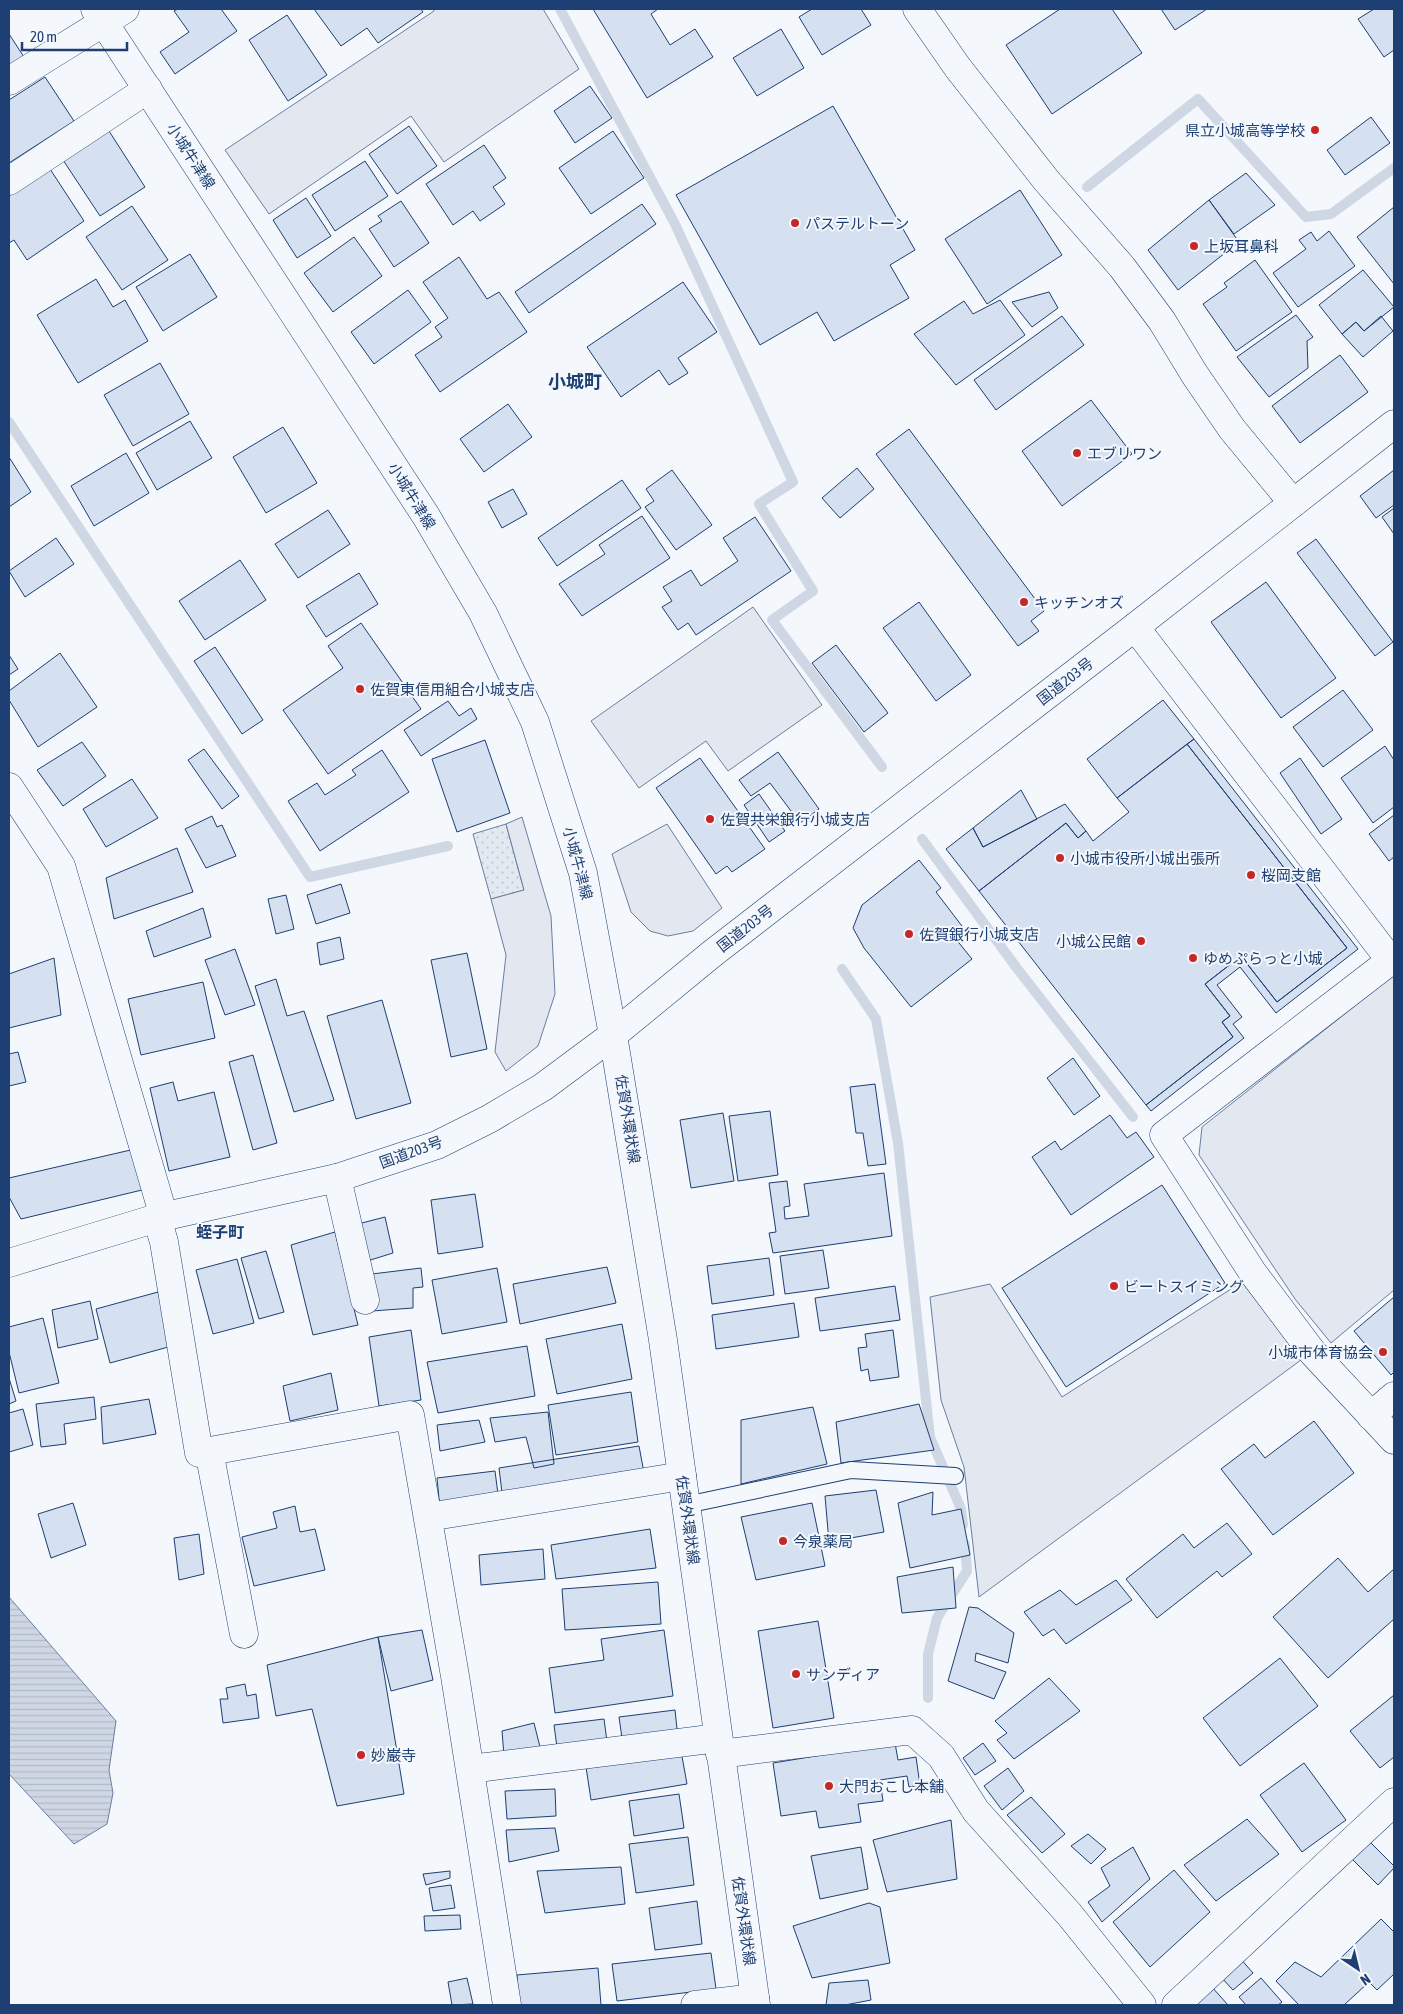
<svg xmlns="http://www.w3.org/2000/svg" width="1403" height="2014" viewBox="0 0 1403 2014" font-family="'Asap Condensed','Noto Sans JP',sans-serif">
<style>
.park{fill:url(#park-dots);stroke:#687fa3}
.parking{fill:#e3e8f0;stroke:#687fa3}
.water{fill:url(#water-rules);stroke:#687fa3}
.lines{fill:none;stroke-linecap:round;stroke-linejoin:round}
.stream{stroke:#cfd7e4;stroke-width:10}
.building{fill:#d5e0f0;stroke:#1d3f73}
.lane-casing{stroke:#1d3f73;stroke-width:18}
.street-casing{stroke:#1d3f73;stroke-width:29}
.primary-casing{stroke:#1d3f73;stroke-width:29}
.highway-casing{stroke:#1d3f73;stroke-width:29}
.lane{stroke:#f4f7fb;stroke-width:16}
.street{stroke:#f4f7fb;stroke-width:28}
.primary{stroke:#f4f7fb;stroke-width:28}
.highway{stroke:#f4f7fb;stroke-width:28}
.poi-dot{fill:#c62828;stroke:#f4f7fb;stroke-width:2}
.labels{text-anchor:middle;dominant-baseline:central;stroke-width:4;stroke-linejoin:round;paint-order:stroke}
.poi-label{font-size:15px;fill:#1d3f73;stroke:#f4f7fb;text-anchor:start}
.street-label{font-size:15px;fill:#1d3f73;stroke:#f4f7fb}
.neighbourhood-label{font-size:16px;font-weight:bold;fill:#1d3f73;stroke:#f4f7fb}
.quarter-label{font-size:18px;font-weight:bold;fill:#1d3f73;stroke:#f4f7fb}
</style>
<defs>
<pattern id="park-dots" width="8" height="8" patternUnits="userSpaceOnUse" patternTransform="scale(1.25)"><rect width="8" height="8" fill="#e3e9f0"/><path d="M2 2h.1M6 6h.1" fill="none" stroke="#c2c9d1" stroke-width="1.8" stroke-linecap="round"/></pattern>
<pattern id="water-rules" width="6" height="5" patternUnits="userSpaceOnUse" patternTransform="scale(1.25)"><rect width="6" height="5" fill="#cfd7e4"/><path d="M0 2.5h6" fill="none" stroke="#b1bac7"/></pattern>
</defs>
<rect width="100%" height="100%" fill="#f4f7fb"/>
<path class="park" d="M506,824l18,66 -33,9 -18,-65z"/>
<path class="parking" d="M433,9h110l36,60 -135,93 -33,-46 -142,98 -44,-64 209,-139z
M753,607l69,98 -94,66 -22,-30 -67,47 -48,-67z
M522,817l29,99 4,78 -17,52 -32,25 -11,-19 11,-97 -15,-56 33,-9 -18,-66z
M667,824l55,84 -29,23 -25,5 -18,-5 -19,-19 -19,-58z
M1394,975v315l-63,53 -36,-44 -96,-144 3,-28z
M1242,1282l59,78 -322,237 -15,-130 -23,-67 -11,-103 60,-13 72,113z"/>
<path class="water" d="M9,1597l107,124 -7,49 4,23 -6,31 -33,20 -65,-70z"/>
<g class="lines">
<path class="stream" d="M560,9l115,215 118,258 -34,22 54,87 -41,29 110,147
M1087,187l111,-88 108,118 25,-3 63,-46
M9,422l301,455 138,-31
M922,839l94,128 117,150
M842,969l34,50 22,124 32,294 31,72 2,16
M928,1698v-44l9,-36 30,-47 -2,-27"/>
</g>
<path class="building" d="M178,9h43l16,22 -62,43 -15,-22 29,-20 -15,-21z
M314,9h107l2,3 -45,31 -11,-15 -26,18z
M593,9h65l-7,5 19,31 25,-16 18,28 -66,41z
M812,9h49l10,16 -49,30 -23,-38z
M1060,9h52l30,44 -90,61 -46,-69z
M1161,9h46l-32,21z
M1374,9h20v41l-10,7 -26,-38z
M287,15l40,60 -39,26 -39,-61z
M781,29l23,39 -47,28 -24,-38z
M9,34l15,23 -15,10z
M45,77l29,44 -65,42v-63z
M590,86l22,32 -37,25 -21,-32z
M833,106l82,144 -25,15 19,33 -75,43 -17,-29 -57,33 -84,-150z
M1371,117l19,26 -45,32 -18,-25z
M409,126l28,40 -40,28 -28,-40z
M109,131l36,56 -45,29 -37,-56z
M613,131l31,47 -53,36 -32,-46z
M484,145l22,33 -13,9 12,17 -25,17 -7,-10 -20,14 -27,-41z
M365,161l23,35 -53,35 -23,-36z
M50,169l34,52 -57,39 -13,-20 -5,3v-47z
M1246,173l29,32 -41,29 -25,-34z
M1020,190l42,65 -75,49 -42,-65z
M306,198l25,38 -34,22 -24,-38z
M1209,200l30,42 -61,48 -30,-40z
M401,201l28,42 -35,24 -25,-38 13,-8 -4,-5z
M642,204l14,20 -127,89 -14,-21z
M132,206l36,54 -46,30 -36,-53z
M1394,207v77l-37,-47z
M1329,231l26,35 -57,41 -25,-34 33,-24 -7,-9 12,-8 6,9z
M354,237l28,39 -49,36 -29,-39z
M190,254l27,43 -54,34 -27,-44z
M459,257l28,42 12,-7 28,40 -87,60 -25,-37 27,-18 -7,-10 13,-9 -25,-36z
M1255,260l37,52 -56,39 -33,-47 24,-17 -3,-4z
M1363,270l31,37 -30,24 -8,-9 -14,12 -23,-29z
M96,279l17,28 12,-7 23,41 -70,42 -41,-68z
M683,282l34,50 -39,26 10,15 -19,12 -10,-15 -38,27 -34,-50z
M408,290l23,32 -57,42 -23,-32z
M1049,292l9,16 -26,19 -20,-25z
M1000,300l25,35 -69,50 -42,-51 50,-33 9,13z
M1296,315l17,22 -6,4 1,27 -39,29 -32,-40z
M1062,316l22,29 -88,65 -22,-30z
M1381,316l12,15 -30,26 -21,-23 14,-12 8,9z
M1340,355l28,37 -68,51 -28,-37z
M160,363l29,51 -56,32 -29,-51z
M1091,400l41,54 -70,52 -40,-55z
M508,404l24,33 -48,35 -24,-33z
M190,421l22,37 -55,32 -21,-37z
M283,427l34,56 -51,30 -33,-56z
M909,429l135,182 -13,10 8,10 -21,15 -142,-192z
M126,453l23,40 -55,33 -23,-40z
M9,457l22,35 -22,15z
M857,468l17,21 -34,29 -18,-20z
M672,470l40,55 -36,25 -31,-43 9,-6 -8,-12z
M1394,470v35l-18,13 -16,-22z
M622,480l19,28 -84,58 -19,-28z
M513,489l14,25 -25,14 -14,-26z
M1394,508v26l-12,-17z
M328,510l22,34 -52,34 -23,-34z
M642,516l28,42 -88,58 -23,-32 46,-30 -6,-9z
M755,517l36,54 -95,64 -8,-12 -10,7 -16,-23 10,-6 -9,-14 28,-17 10,16 37,-25 -15,-23z
M56,538l18,26 -49,33 -16,-26z
M1316,539l77,103 -18,14 -78,-103z
M240,560l26,40 -61,40 -26,-39z
M359,573l19,31 -52,33 -20,-31z
M1266,582l70,96 -55,40 -70,-96z
M919,602l52,73 -35,26 -53,-73z
M361,623l60,86 -93,65 -45,-64 60,-42 -15,-22z
M836,645l52,68 -24,19 -52,-69z
M215,647l48,73 -21,14 -48,-73z
M60,653l37,54 -59,40 -29,-47v-9z
M9,655l9,14 -9,6z
M1343,690l30,40 -50,37 -30,-40z
M1163,700l31,39 -77,59 -30,-39z
M448,701l11,15 12,-8 6,11 -56,37 -17,-26z
M1194,739l164,210 -82,64 -36,-46 -23,18 25,32 -9,7 11,14 -93,73 -5,-6 87,-68 -11,-15 8,-6 -25,-32 36,-28 36,46 70,-54 -160,-204z
M485,740l25,73 -53,19 -25,-73z
M82,742l24,34 -43,30 -26,-36z
M1187,744l160,204 -70,54 -36,-46 -36,28 25,32 -8,6 11,15 -87,68 -167,-214 87,-68 12,15 8,-7 7,10 36,-29 -12,-14z
M1385,746l9,14v47l-21,16 -32,-45z
M204,749l35,47 -17,13 -34,-49z
M382,750l27,42 -89,59 -32,-50 29,-18 8,12 31,-20 -4,-5z
M778,752l41,57 -19,14 -30,-40 -19,13 -12,-16z
M700,758l65,91 -33,23 -5,-6 -11,8 -60,-86z
M1300,758l42,61 -21,15 -41,-61z
M132,779l26,39 -52,29 -23,-38z
M1021,790l16,29 -54,28 -10,-19z
M759,794l26,37 -16,11 -25,-37z
M1065,804l21,27 -8,7 -12,-15 -87,68 -33,-42 27,-21 10,19z
M1394,815v42l-5,4 -20,-27z
M212,816l5,11 5,-2 14,31 -30,12 -21,-39z
M177,848l16,44 -79,27 -8,-41z
M919,860l22,28 -5,4 29,38 -10,8 17,21 -61,48 -47,-59 -11,-20 9,-23z
M341,884l9,29 -34,11 -9,-29z
M286,895l8,34 -18,5 -8,-35z
M203,908l8,29 -57,20 -8,-26z
M340,937l4,22 -24,6 -3,-22z
M235,949l20,56 -30,10 -20,-55z
M467,953l20,96 -36,8 -20,-97z
M54,958l7,57 -52,13v-54z
M276,979l11,37 17,-5 30,89 -40,12 -39,-126z
M203,982l12,56 -74,17 -13,-56z
M382,1000l29,103 -55,16 -29,-103z
M18,1052l8,30 -17,4v-32z
M253,1055l24,88 -24,7 -24,-88z
M1073,1058l27,38 -26,19 -27,-37z
M173,1082l5,19 36,-9 16,65 -61,14 -19,-83z
M875,1084l11,80 -18,2 -5,-33h-7l-6,-46z
M770,1111l8,64 -40,6 -9,-65z
M723,1113l11,68 -43,7 -11,-68z
M1110,1115l17,23 9,-6 18,25 -83,58 -39,-58 23,-16 6,9z
M135,1149l7,41 -121,29 -12,-22v-19z
M884,1173l8,63 -119,17 -4,-20 7,-1 -7,-49 18,-2 3,25 -6,1 1,12 24,-3 -5,-32z
M1162,1185l63,98 -159,104 -64,-99z
M475,1194l8,53 -45,7 -7,-54z
M385,1217l8,36 -29,9 -10,-37z
M335,1232l23,93 -45,10 -22,-90z
M823,1250l6,38 -44,6 -5,-38z
M266,1251l18,61 -25,7 -18,-61z
M769,1258l5,37 -62,9 -5,-38z
M237,1259l17,64 -41,11 -17,-64z
M607,1267l9,36 -96,21 -7,-40z
M421,1268l2,19 -10,1v20l-41,3v-37z
M497,1268l10,54 -65,12 -10,-54z
M895,1286l5,34 -80,11 -5,-33z
M158,1292l14,54 -62,17 -14,-54z
M1394,1297v75l-3,3 -37,-44z
M90,1301l8,38 -40,9 -6,-38z
M794,1303l5,34 -83,12 -4,-34z
M43,1318l16,65 -40,10 -10,-41v-25z
M622,1324l10,55 -75,15 -11,-55z
M411,1330l10,70 -42,6 -10,-69z
M893,1330l6,47 -29,4 -2,-12 -7,2 -3,-23 9,-1 -2,-13z
M527,1346l8,50 -97,17 -11,-51z
M331,1373l7,37 -48,11 -7,-35z
M9,1378l7,23 -7,3z
M631,1392l7,50 -82,13 -8,-50z
M94,1397l2,22 -32,5 2,20 -25,3 -5,-43z
M149,1399l7,35 -53,10 -2,-37z
M919,1404l15,46 -93,13 -5,-41z
M813,1407l14,57 -86,20v-64z
M23,1409l10,36 -24,7v-39z
M548,1412l6,52 -20,4 -8,-31 -31,5 -5,-24z
M479,1420l6,22 -45,9 -3,-26z
M1314,1421l40,52 -81,62 -52,-66 33,-25 11,14z
M639,1446l6,32 -142,23 -4,-33z
M495,1471l4,31 -59,7 -3,-31z
M876,1490l8,42 -55,10 -4,-46z
M933,1492l-1,23 29,-6 9,46 -60,13 -12,-65z
M73,1503l13,42 -35,13 -13,-44z
M812,1503l13,63 -69,14 -15,-63z
M295,1506l5,26 15,-3 10,41 -71,16 -12,-49 35,-9 -4,-16z
M1227,1523l25,31 -30,23 -5,-6 -60,47 -31,-39 57,-45 11,14z
M650,1529l6,39 -100,11 -5,-34z
M199,1534l5,40 -25,6 -5,-42z
M543,1549l2,30 -64,6 -2,-30z
M1338,1558l30,34 26,-23v50l-66,59 -55,-61z
M953,1567l3,41 -54,5 -5,-36z
M1116,1580l16,20 -66,44 -12,-15 -11,7 -19,-24 36,-22 16,15z
M658,1582l3,42 -96,6 -3,-41z
M969,1607l9,1 36,25 -6,30 -32,-10 -1,8 31,11 -12,27 -46,-18z
M818,1621l16,97 -61,10 -15,-97z
M422,1630l11,50 -42,11 -13,-54z
M664,1630l9,66 -118,17 -6,-45 55,-8 -3,-21z
M378,1637l26,157 -67,12 -25,-97 -36,7 -9,-51z
M1280,1658l38,48 -78,60 -37,-48z
M1049,1678l31,33 -66,48 -17,-19 10,-7 -12,-12z
M245,1684l2,12 9,-2 3,24 -36,5 -3,-24h8l-2,-11z
M1394,1695v62l-14,11 -30,-37z
M675,1710l3,28 -55,7 -4,-28z
M604,1719l4,30 -50,6 -4,-30z
M534,1723l9,36 -38,10 -3,-38z
M895,1743l3,17 18,-3 4,28 -11,2 -2,-11 -27,4 3,21 -25,3 3,18 -42,6 -3,-17 -35,5 -8,-53z
M983,1743l13,18 -21,14 -12,-17z
M681,1751l6,33 -96,16 -5,-33z
M1304,1763l42,57 -44,32 -42,-57z
M1008,1768l16,23 -22,19 -18,-24z
M555,1789l1,27 -49,3 -2,-28z
M679,1794l5,34 -50,8 -5,-35z
M1031,1797l34,37 -23,19 -35,-38z
M1247,1819l32,35 -63,47 -32,-36z
M951,1820l6,59 -70,13 -14,-52z
M555,1828l4,23 -50,11 -3,-32z
M1088,1834l18,15 -15,15 -20,-18z
M688,1837l6,48 -58,8 -7,-49z
M1368,1840l26,26v2l-16,17 -27,-27z
M861,1847l7,42 -48,10 -9,-43z
M1133,1847l17,32 -48,43 -14,-20 22,-16 -9,-18z
M621,1867l4,37 -80,9 -8,-42z
M1174,1870l36,42 -60,55 -37,-45z
M450,1871v7l-24,7 -3,-11z
M451,1885l4,23 -22,3 -4,-23z
M697,1901l5,43 -47,6 -6,-42z
M869,1903l11,4 10,56 -78,15 -19,-52z
M460,1915l1,14 -36,2 -1,-15z
M1381,1919l13,13v42l-17,16 -8,-8 -25,23h-45l-23,-24 19,-19 26,15z
M711,1953l5,36 -99,12 -5,-37z
M1239,1957l14,16 -20,17 -14,-15z
M598,1968l3,37h-82l-2,-30z
M467,1978l6,26 -21,1 -4,-23z
M1261,1978l21,24 -4,3h-32l-7,-8z
M868,1980l3,20 -26,5h-19l3,-22z
M1211,1986l17,19h-38z"/>
<g class="lines">
<g class="lane-casing">
<path id="lane" d="M686,1505l165,-35 104,6"/>
</g>
<g class="street-casing">
<path id="street" d="M917,9l41,59 88,112 76,87 40,54 33,54 37,54 61,74
M9,81l116,-72
M9,181l139,-92
M1135,627l256,334
M9,787l52,79 103,351
M1394,958l-230,177 89,138 60,80 81,87
M337,1178l28,122
M157,1218l7,24 35,211 211,-38 45,261 52,329
M1371,1416l23,-20
M209,1451l35,183
M428,1517l254,-41
M720,1754l192,-24 29,26 35,55 93,103 73,91
M470,1769l248,-31
M695,2005l60,-7
M1176,2005l218,-203"/>
</g>
<g class="primary-casing">
<path id="primary" d="M95,9l331,507 57,97 52,109 48,151 30,162 50,305 93,665"/>
</g>
<g class="highway-casing">
<path id="highway" d="M9,1263l148,-45 180,-40 100,-33 52,-26 54,-32 70,-52 100,-82 422,-326 259,-203"/>
</g>
<use href="#lane" class="lane"/>
<use href="#street" class="street"/>
<use href="#primary" class="primary"/>
<use href="#highway" class="highway"/>
</g>
<g class="poi-dot">
<circle cx="1315" cy="130" r="5"/>
<circle cx="795" cy="223" r="5"/>
<circle cx="1194" cy="246" r="5"/>
<circle cx="1077" cy="453" r="5"/>
<circle cx="1024" cy="602" r="5"/>
<circle cx="360" cy="689" r="5"/>
<circle cx="710" cy="819" r="5"/>
<circle cx="1060" cy="858" r="5"/>
<circle cx="1251" cy="875" r="5"/>
<circle cx="909" cy="934" r="5"/>
<circle cx="1141" cy="941" r="5"/>
<circle cx="1193" cy="958" r="5"/>
<circle cx="1114" cy="1286" r="5"/>
<circle cx="1383" cy="1352" r="5"/>
<circle cx="783" cy="1541" r="5"/>
<circle cx="796" cy="1674" r="5"/>
<circle cx="361" cy="1755" r="5"/>
<circle cx="829" cy="1786" r="5"/>
</g>
<g class="labels">
<g class="poi-label">
<text x="1305" y="130" text-anchor="end">県立小城高等学校</text>
<text x="805" y="223">パステルトーン</text>
<text x="1204" y="246">上坂耳鼻科</text>
<text x="1087" y="453">エブリワン</text>
<text x="1034" y="602">キッチンオズ</text>
<text x="370" y="689">佐賀東信用組合小城支店</text>
<text x="720" y="819">佐賀共栄銀行小城支店</text>
<text x="1070" y="858">小城市役所小城出張所</text>
<text x="1261" y="875">桜岡支館</text>
<text x="919" y="934">佐賀銀行小城支店</text>
<text x="1131" y="941" text-anchor="end">小城公民館</text>
<text x="1203" y="958">ゆめぷらっと小城</text>
<text x="1124" y="1286">ビートスイミング</text>
<text x="1373" y="1352" text-anchor="end">小城市体育協会</text>
<text x="793" y="1541">今泉薬局</text>
<text x="806" y="1674">サンディア</text>
<text x="371" y="1755">妙巌寺</text>
<text x="839" y="1786">大門おこし本舗</text>
</g>
<g class="street-label">
<text transform="translate(191 156) rotate(57)">小城牛津線</text>
<text transform="translate(412 496) rotate(58)">小城牛津線</text>
<text transform="translate(1065 681) rotate(-38)">国道203号</text>
<text transform="translate(578 863) rotate(75)">小城牛津線</text>
<text transform="translate(745 928) rotate(-38)">国道203号</text>
<text transform="translate(628 1119) rotate(81)">佐賀外環状線</text>
<text transform="translate(411 1152) rotate(-20)">国道203号</text>
<text transform="translate(688 1520) rotate(82)">佐賀外環状線</text>
<text transform="translate(744 1921) rotate(82)">佐賀外環状線</text>
</g>
<g class="neighbourhood-label">
<text x="220" y="1232">蛭子町</text>
</g>
<g class="quarter-label">
<text x="575" y="381">小城町</text>
</g>
</g>
<rect width="1403" height="2014" fill="none" stroke="#1d3f73" stroke-width="20"/>
<g transform="translate(1358 1969) rotate(145)" stroke="#f4f7fb" stroke-width="4" paint-order="stroke">
<path d="M0-4L9 19L0 12L-9 19Z" fill="#1d3f73"/>
<text y="-8" font-size="14" font-weight="bold" text-anchor="middle" fill="#1d3f73">N</text>
</g>
<path d="M22 42v8h105v-8" fill="none" stroke="#1d3f73" stroke-width="2.5"/>
<text x="30" y="42" font-size="15" fill="#1d3f73" stroke="#f4f7fb" stroke-width="4" paint-order="stroke">20 m</text>
</svg>
